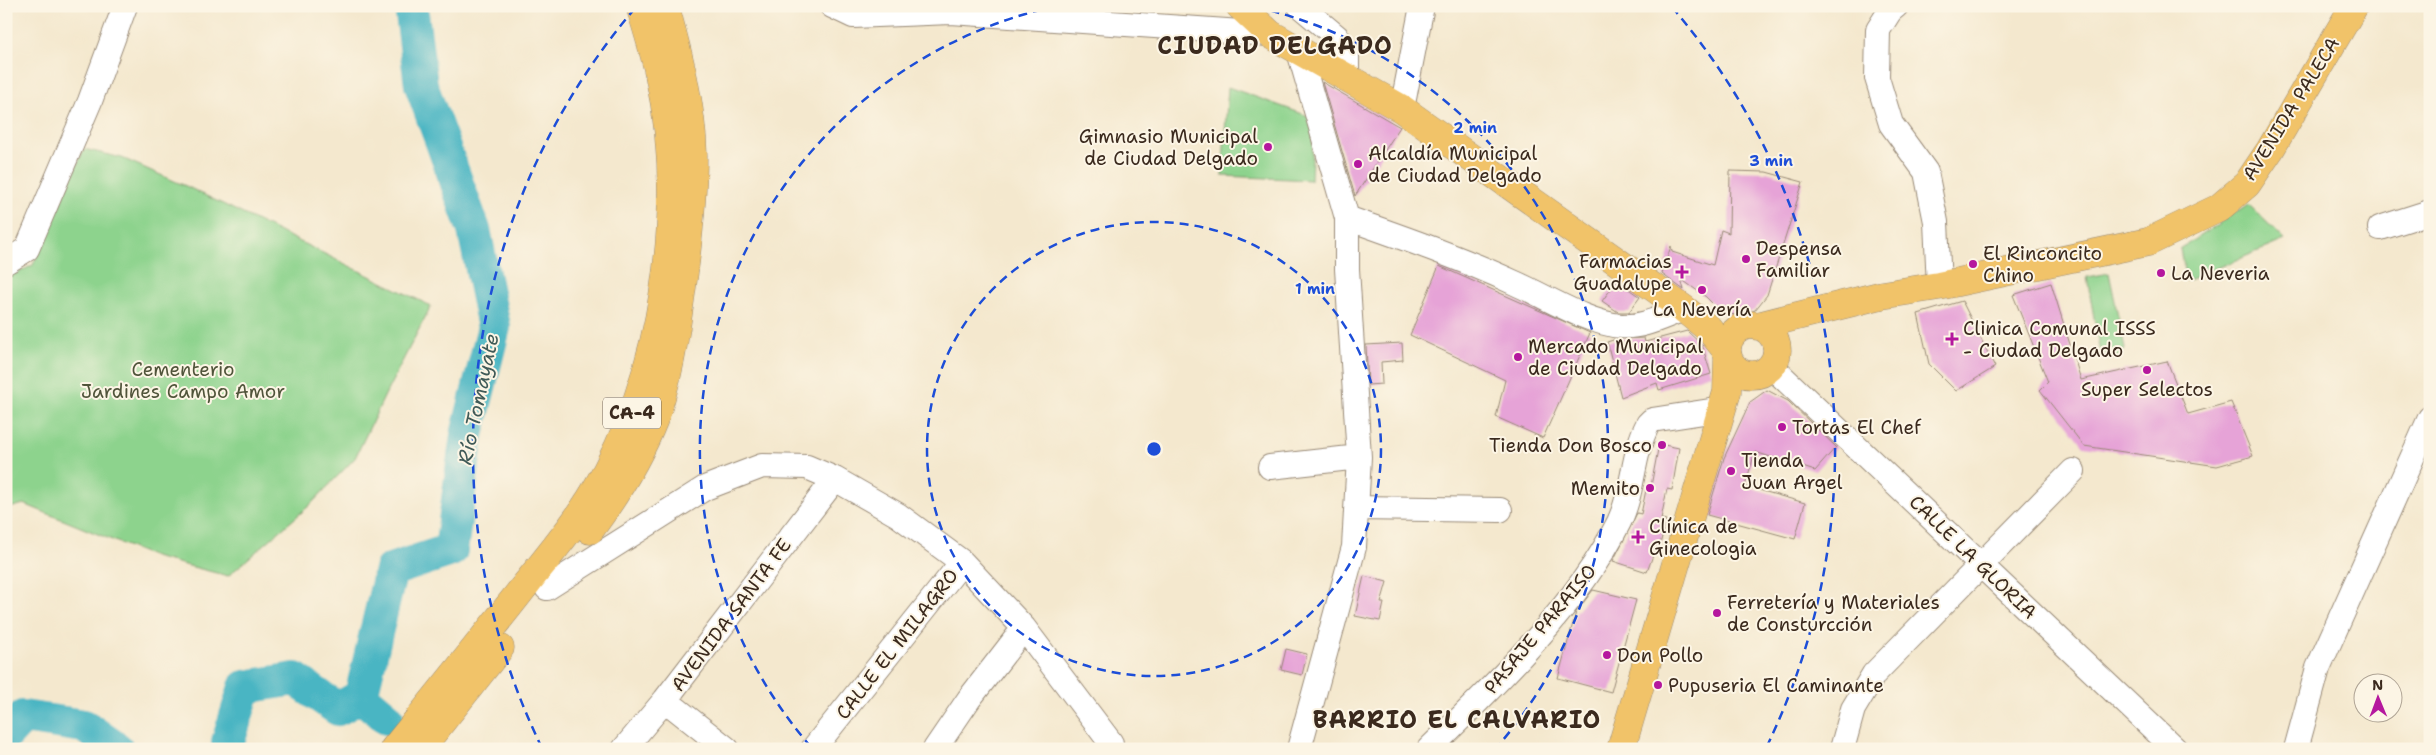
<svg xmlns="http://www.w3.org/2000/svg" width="2436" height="755" viewBox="0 0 2436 755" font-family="'Shantell Sans',sans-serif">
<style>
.green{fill:#8dd38d;stroke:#647e56}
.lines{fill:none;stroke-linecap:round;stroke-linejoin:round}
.river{stroke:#48b5c3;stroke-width:34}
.building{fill:#e6a3d7}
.minor-casing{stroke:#988976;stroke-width:26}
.major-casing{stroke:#988976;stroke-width:29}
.minor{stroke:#fff;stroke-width:24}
.major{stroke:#f1c369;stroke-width:28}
.ring{fill:none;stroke:#1d4ed8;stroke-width:2.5;stroke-dasharray:9 6}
.poi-dot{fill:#b5179e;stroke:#fcf5e5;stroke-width:2}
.labels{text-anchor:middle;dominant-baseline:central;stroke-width:4;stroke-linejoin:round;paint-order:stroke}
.shield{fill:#fcf5e5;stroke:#75675a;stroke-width:1}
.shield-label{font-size:18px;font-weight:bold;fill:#3b2a1e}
.street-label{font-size:19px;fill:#3b2a1e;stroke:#fcf5e5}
.poi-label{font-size:19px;fill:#3b2a1e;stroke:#fcf5e5;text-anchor:start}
.park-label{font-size:19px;fill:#50543a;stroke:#fcf5e5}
.water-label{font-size:20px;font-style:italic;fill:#405b58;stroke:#fcf5e5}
.district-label{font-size:24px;font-weight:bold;letter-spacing:1px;fill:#3b2a1e;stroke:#fcf5e5}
.centre{fill:#1d4ed8;stroke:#fcf5e5;stroke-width:2.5}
.ring-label{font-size:15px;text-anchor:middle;font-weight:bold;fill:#1d4ed8;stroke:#fcf5e5;stroke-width:4;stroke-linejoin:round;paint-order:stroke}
</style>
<rect width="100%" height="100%" fill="#fcf5e5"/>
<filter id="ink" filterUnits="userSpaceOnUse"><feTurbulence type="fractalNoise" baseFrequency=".02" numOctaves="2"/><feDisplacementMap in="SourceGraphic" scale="10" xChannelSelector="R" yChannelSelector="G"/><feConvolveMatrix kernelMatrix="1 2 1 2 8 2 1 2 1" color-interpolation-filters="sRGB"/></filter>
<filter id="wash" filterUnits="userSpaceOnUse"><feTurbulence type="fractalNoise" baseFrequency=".0096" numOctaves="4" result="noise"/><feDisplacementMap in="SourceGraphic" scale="20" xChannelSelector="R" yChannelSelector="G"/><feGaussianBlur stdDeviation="1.12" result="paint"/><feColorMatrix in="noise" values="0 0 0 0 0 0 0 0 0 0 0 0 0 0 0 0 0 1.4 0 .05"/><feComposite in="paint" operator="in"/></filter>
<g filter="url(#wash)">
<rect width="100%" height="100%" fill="#f4e8ce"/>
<path class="green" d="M1228,87l86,31 -3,62 -89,-4z
M84,149l38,9 66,29 243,119 -44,85 -32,67 -45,47 -82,71 -74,-19 -130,-53 -18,5v-237l11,1 16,-8z
M2248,204l37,36 -99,41 -6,-32z
M2109,273l16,76c-5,9 -14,12 -23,7l-2,-3 -13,-76z"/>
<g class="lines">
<path class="river" d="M361,696l30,-126 60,-20 16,-115 27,-108 -20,-97 -53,-145 -10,-79
M361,696l26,22
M6,735l17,-18 61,9 33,23
M228,749v-7l17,-55 50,-8 43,30 23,-13"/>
</g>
<g id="blocks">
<path class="building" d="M1322,82l78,45 -45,69z
M1730,171l36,1 37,10 -36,113 -12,15 -12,5 -20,-1 -17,-17 -25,-18 3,11 -22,-16 9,-28 1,6 41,13 8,-35 8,3z
M1439,266l151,67 -47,105 -47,-21 9,-37 -95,-45z
M1617,281l23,16 -11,15h-11l-16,-11z
M2051,283l30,97 86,-19 21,53 43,-12 22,54 -36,10 -133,-20 -44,-56 8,-8 -35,-87z
M1962,301l33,66 -39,24 -27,-27 -11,-50z
M1687,331l15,14 9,29 -52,16 -2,-7 -36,14 -14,-55 9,-3 28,-1 1,4z
M1402,343l1,17 -22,2 1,22 -14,1 -2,-40z
M1767,390l21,11 48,46 -21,24 -60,-19 -10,34 60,17 -10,36 -88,-24 17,-57 26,-56z
M1659,444l20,4 -7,42 -5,-1 -6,30 5,1 -6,25 -3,-1 -10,28 -34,-11 24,-48 4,1 6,-29 4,1z
M1364,576l23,6 -6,21h3l-4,18 -25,-5z
M1593,590l43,10 -25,92 -53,-14 18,-66z
M1286,649l21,5 -5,21 -21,-5z"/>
</g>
</g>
<g filter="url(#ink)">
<use href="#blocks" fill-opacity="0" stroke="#988976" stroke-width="1"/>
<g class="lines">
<g class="minor-casing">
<path id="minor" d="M832,6l21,10 98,-4 319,22
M1300,6l37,31 10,15v25
M1896,6l-6,5 -12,19 -1,48 14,46 35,48 10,50 3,64
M1298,48l49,170v51l12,188 -5,90 -55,202
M1402,109l20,-103
M1347,218c57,20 114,40 168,65 32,14 72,40 106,43 22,2 43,-10 63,-17
M2380,228l50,-16
M6,262l21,-13 63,-148 35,-95
M1771,366l404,383
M1270,467l89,-10
M1357,508l143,2
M547,588l158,-100 57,-22 45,1 28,12 63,36 64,47 62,66 87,115
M665,700l62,49
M624,749l41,-49 170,-221
M813,749l149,-187
M935,749l34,-50 55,-71
M1429,749c66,-64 149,-144 190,-227 15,-31 13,-68 29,-98l4,-4 71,-11
M1842,749l11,-40 21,-35 199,-203
M2296,749l22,-81 112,-250"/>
</g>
<g class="major-casing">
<path id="major" d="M1240,6l30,28 132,75 282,200 25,20 17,21
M1727 350a25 25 0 1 1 50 0a25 25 0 1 1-50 0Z
M1757,326l125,-31 57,-9 209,-44 71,-34 28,-24 23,-34 84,-144
M590,530c25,-34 48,-70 64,-111 14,-38 20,-77 26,-118 7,-48 13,-97 13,-146 -1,-50 -15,-102 -28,-149
M394,749c45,-55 89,-110 133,-166 23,-29 48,-58 67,-90 70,-117 95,-285 65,-419 -5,-23 -12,-45 -19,-68
M420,749l80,-101
M1621,749l106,-357 1,-33"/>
</g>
<use href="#minor" class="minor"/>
<use href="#major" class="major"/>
</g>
</g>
<g class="ring">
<circle cx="1154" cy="449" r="227"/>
<path d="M811 747A454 454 0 0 1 1052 7M1256 7A454 454 0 0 1 1497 747"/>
<path d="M542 748A681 681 0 0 1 636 7M1672 7A681 681 0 0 1 1766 748"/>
</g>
<g class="poi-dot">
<circle cx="1268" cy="147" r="5"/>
<circle cx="1358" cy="164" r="5"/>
<circle cx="1746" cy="259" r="5"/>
<circle cx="1973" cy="264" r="5"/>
<path d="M1679.5 264.5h5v5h5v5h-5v5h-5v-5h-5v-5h5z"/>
<circle cx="2161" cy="273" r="5"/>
<circle cx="1702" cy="290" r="5"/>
<path d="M1949.5 331.5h5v5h5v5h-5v5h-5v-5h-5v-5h5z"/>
<circle cx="1518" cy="357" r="5"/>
<circle cx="2147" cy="370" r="5"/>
<circle cx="1782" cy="427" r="5"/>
<circle cx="1662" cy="445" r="5"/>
<circle cx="1731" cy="471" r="5"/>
<circle cx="1650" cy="488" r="5"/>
<path d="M1635.5 529.5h5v5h5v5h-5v5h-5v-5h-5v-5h5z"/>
<circle cx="1717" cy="613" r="5"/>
<circle cx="1607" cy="655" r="5"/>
<circle cx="1658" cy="685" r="5"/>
</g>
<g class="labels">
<rect class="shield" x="603" y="397.5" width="58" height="31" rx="4"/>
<g class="shield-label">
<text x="632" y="413">CA-4</text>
</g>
<g class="street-label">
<text transform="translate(2291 109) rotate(-58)">AVENIDA PALECA</text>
<text transform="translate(1973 557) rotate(44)">CALLE LA GLORIA</text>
<text transform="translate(731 615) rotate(-53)">AVENIDA SANTA FE</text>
<text transform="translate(1540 629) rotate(-50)">PASAJE PARAISO</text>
<text transform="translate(897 644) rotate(-52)">CALLE EL MILAGRO</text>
</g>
<g class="poi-label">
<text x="1258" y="136" text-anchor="end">Gimnasio Municipal<tspan x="1258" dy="22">de Ciudad Delgado</tspan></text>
<text x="1368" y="153">Alcaldía Municipal<tspan x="1368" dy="22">de Ciudad Delgado</tspan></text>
<text x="1756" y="248">Despensa<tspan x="1756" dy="22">Familiar</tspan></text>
<text x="1983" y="253">El Rinconcito<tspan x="1983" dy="22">Chino</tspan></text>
<text x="1672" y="261" text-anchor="end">Farmacias<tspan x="1672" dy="22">Guadalupe</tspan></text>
<text x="2171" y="273">La Neveria</text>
<text x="1702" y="309" text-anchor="middle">La Nevería</text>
<text x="1963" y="328">Clinica Comunal ISSS<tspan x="1963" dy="22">- Ciudad Delgado</tspan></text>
<text x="1528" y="346">Mercado Municipal<tspan x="1528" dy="22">de Ciudad Delgado</tspan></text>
<text x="2147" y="389" text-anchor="middle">Super Selectos</text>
<text x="1792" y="427">Tortas El Chef</text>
<text x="1652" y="445" text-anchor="end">Tienda Don Bosco</text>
<text x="1741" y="460">Tienda<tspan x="1741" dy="22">Juan Argel</tspan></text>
<text x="1640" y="488" text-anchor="end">Memito</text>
<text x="1649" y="526">Clínica de<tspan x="1649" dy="22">Ginecologia</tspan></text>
<text x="1727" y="602">Ferretería y Materiales<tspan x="1727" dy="22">de Consturcción</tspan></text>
<text x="1617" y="655">Don Pollo</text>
<text x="1668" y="685">Pupuseria El Caminante</text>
</g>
<g class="park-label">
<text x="183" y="369">Cementerio<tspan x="183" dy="22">Jardines Campo Amor</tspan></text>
</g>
<g class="water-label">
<text transform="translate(478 399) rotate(-78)">Río Tomayate</text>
</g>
<g class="district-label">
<text x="1275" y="46">CIUDAD DELGADO</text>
<text x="1457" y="720">BARRIO EL CALVARIO</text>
</g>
</g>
<circle cx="1154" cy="449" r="8" class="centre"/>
<g class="ring-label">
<text x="1475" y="133">2 min</text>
<text x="1771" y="166">3 min</text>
<text x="1315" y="294">1 min</text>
</g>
<rect width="2436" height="755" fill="none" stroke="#fcf5e5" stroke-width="25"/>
<g transform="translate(2378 698) rotate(359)"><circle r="24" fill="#fcf5e5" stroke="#afa495"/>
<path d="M0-4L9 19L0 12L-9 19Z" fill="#b5179e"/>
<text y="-8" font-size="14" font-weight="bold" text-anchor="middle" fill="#3b2a1e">N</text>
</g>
</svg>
